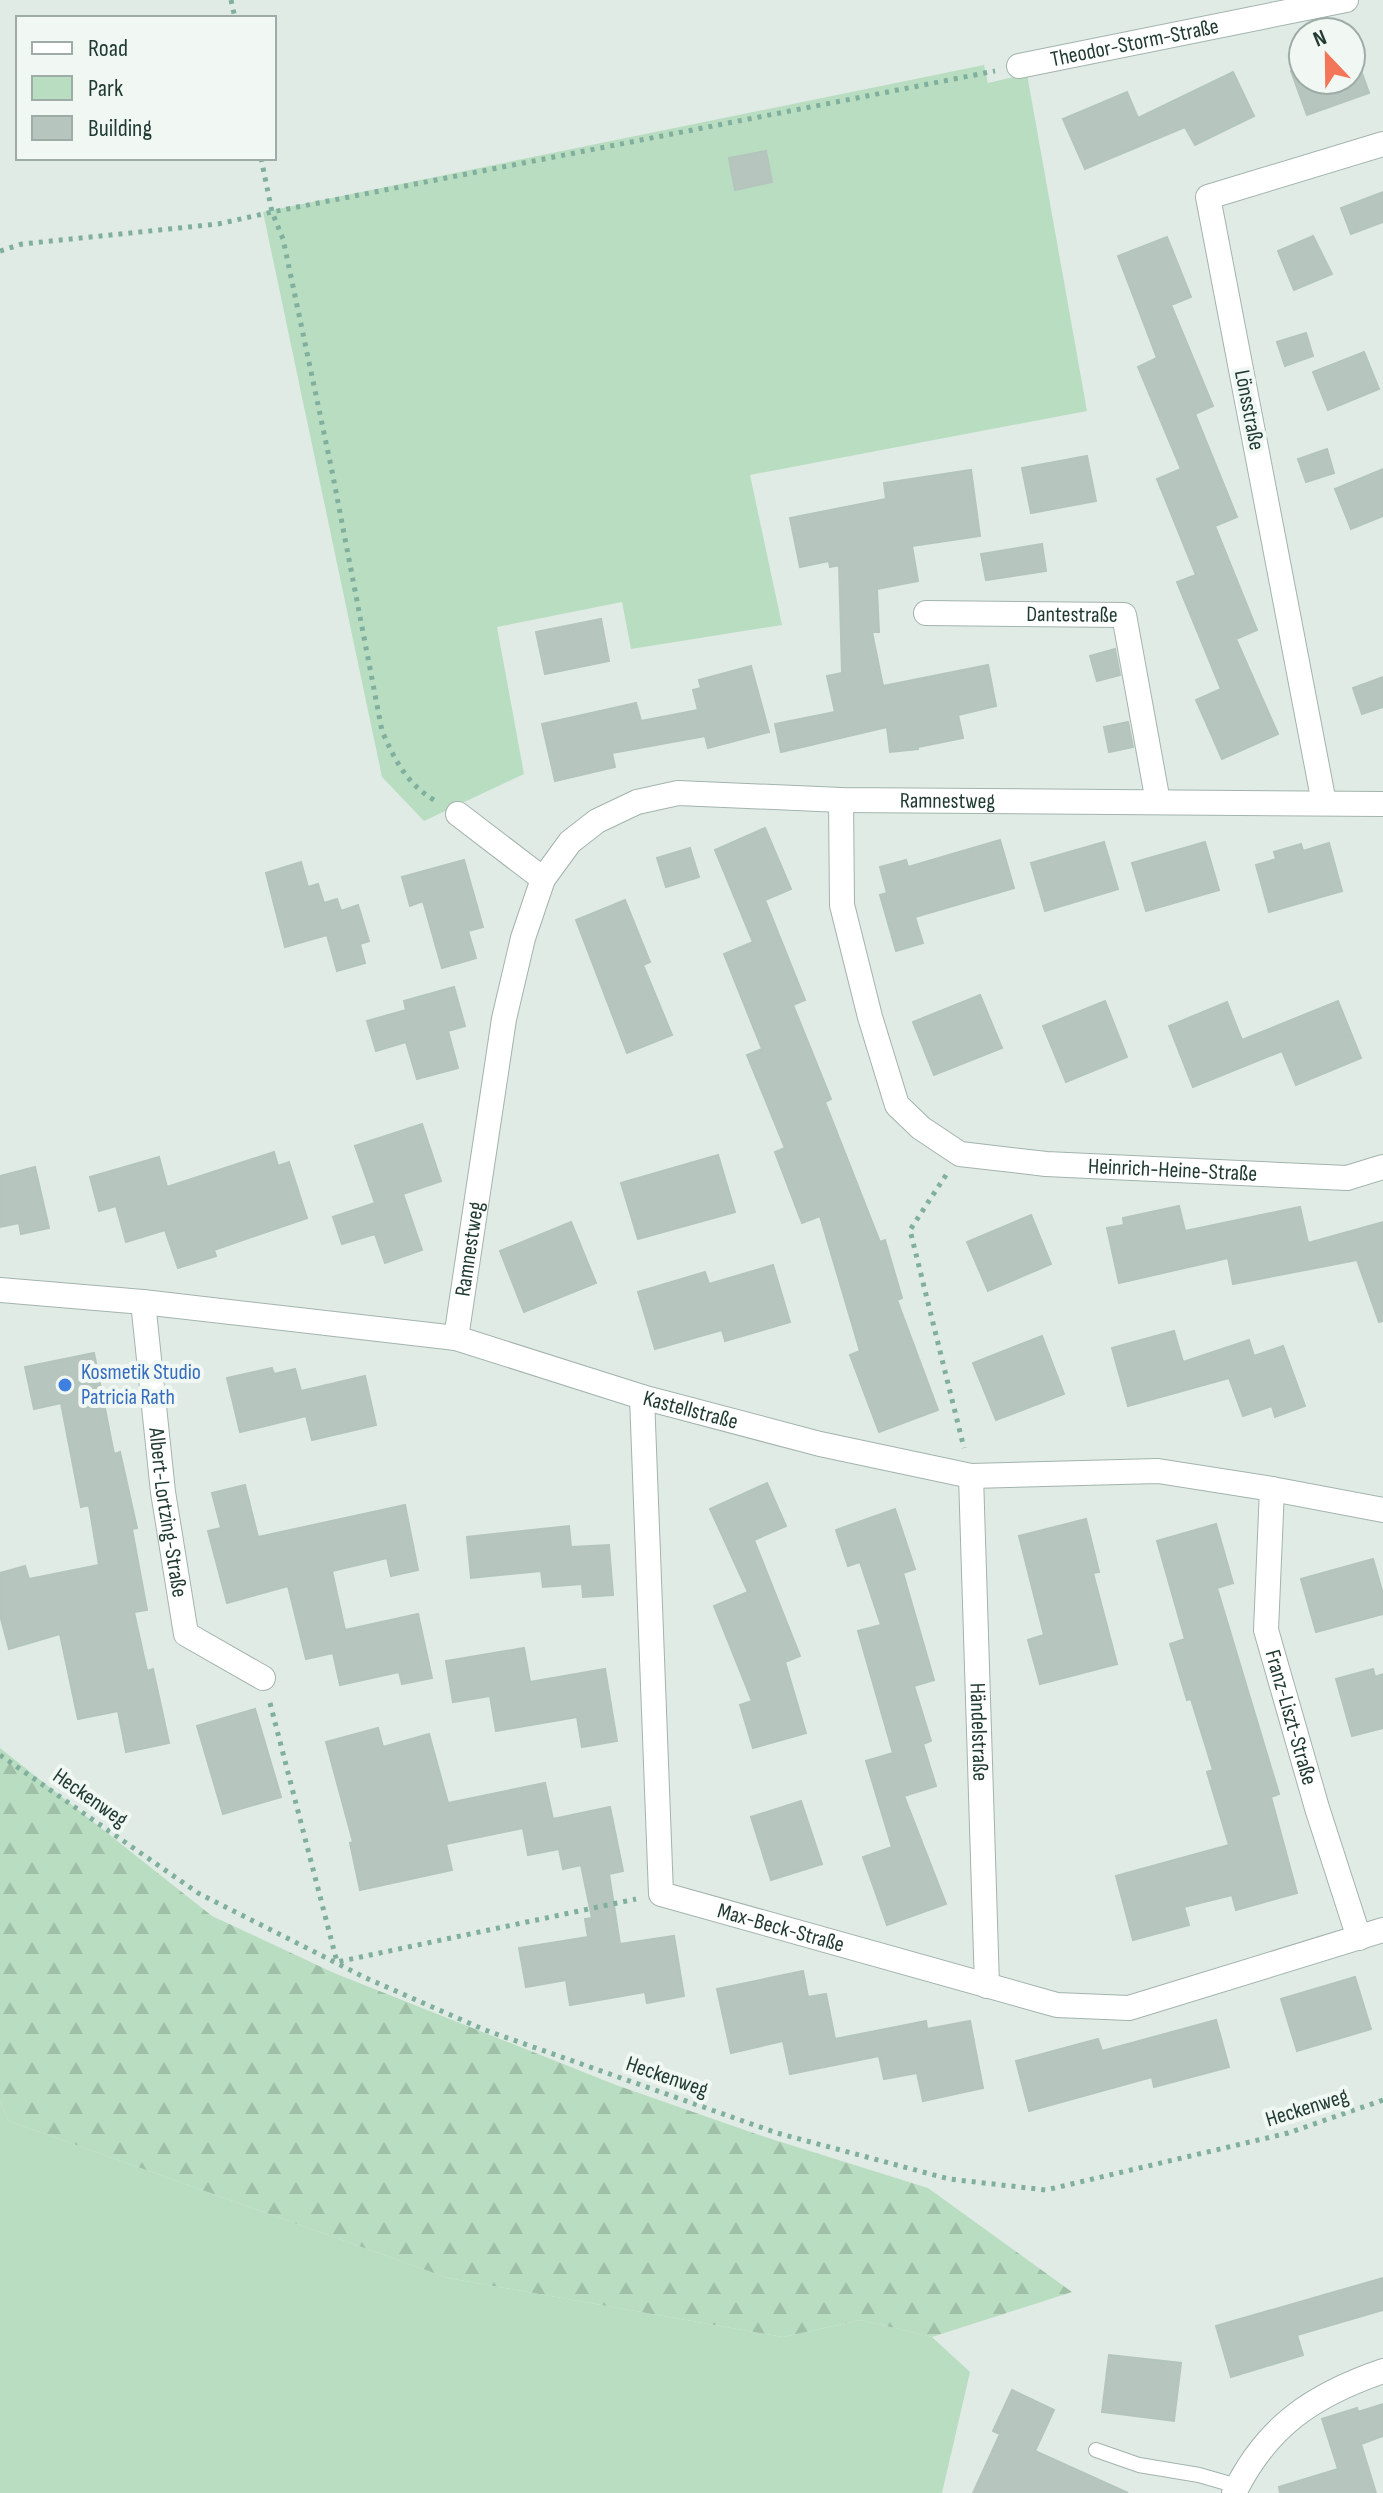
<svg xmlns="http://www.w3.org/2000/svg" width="1383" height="2493" viewBox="0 0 1383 2493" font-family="'Sofia Sans Condensed',sans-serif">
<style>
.green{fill:#b9ddc1}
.forest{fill:url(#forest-firs)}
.building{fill:#b6c6be;stroke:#b3c5bc;stroke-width:2}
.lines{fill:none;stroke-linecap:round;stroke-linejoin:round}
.service-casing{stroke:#a3b3ad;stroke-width:16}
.minor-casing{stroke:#a3b3ad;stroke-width:26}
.path{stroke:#80af9e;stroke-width:5;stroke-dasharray:4 6;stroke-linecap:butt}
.service{stroke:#fff;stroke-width:14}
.minor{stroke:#fff;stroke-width:24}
.shop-dot{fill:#3f7fe0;stroke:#f1f8f4;stroke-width:3}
.labels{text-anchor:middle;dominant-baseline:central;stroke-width:8;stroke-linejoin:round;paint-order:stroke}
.street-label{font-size:22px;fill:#213b33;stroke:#f1f8f4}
.shop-label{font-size:22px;fill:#366cbe;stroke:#f1f8f4;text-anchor:start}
</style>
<defs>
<pattern id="forest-firs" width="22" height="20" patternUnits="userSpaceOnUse" patternTransform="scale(2)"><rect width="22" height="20" fill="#b9ddc1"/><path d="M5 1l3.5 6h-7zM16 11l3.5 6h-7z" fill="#9fbfa6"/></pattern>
</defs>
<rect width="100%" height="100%" fill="#e0ebe6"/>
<path class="green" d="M984,65l4,18 39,-9 60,337 -337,64 32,150 -151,24 -9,-47 -125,25 27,147 -100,47 -42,-44 -119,-565z
M0,2101l9,20 439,157 335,59 78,-17 71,17 38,35 -28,121h-942z"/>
<path class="forest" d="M0,1748l212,168 122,57 282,112 140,49 172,54 144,104 -140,45 -71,-17 -78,17 -335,-59 -439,-157 -9,-20z"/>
<path class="building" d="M1353,48l16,45 -62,22 -16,-44 12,-5v14h48v-31z
M1233,72l21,44 -59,29 -10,-18 -100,42 -22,-50 64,-27 11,26z
M766,151l6,31 -37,8 -6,-32z
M1383,192v30l-32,12 -10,-26z
M1313,236l19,38 -38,16 -16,-39z
M1167,237l24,60 -20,8 42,101 -18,8 42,103 -22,9 42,104 -21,9 42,95 -56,25 -26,-59 25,-11 -44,-107 19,-7 -39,-96 24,-10 -43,-102 19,-9 -39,-102z
M1306,333l7,23 -28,10 -8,-24z
M1364,352l15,37 -51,21 -15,-38z
M1327,449l7,24 -28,9 -8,-23z
M1087,456l9,45 -65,12 -9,-45z
M1383,469v47l-32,13 -16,-40z
M971,470l9,66 -68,10 6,35 -41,8 2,43h-7l11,54 105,-21 8,41 -38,9 5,23 -45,9v2l-28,3 -3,-25 -106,25 -6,-28 60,-12 -8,-36 15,-3 -3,-108 -9,2 -1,-6 -29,6 -10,-49 96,-19 -2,-16z
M1042,544l4,27 -60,9 -5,-26z
M601,619l8,42 -64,13 -9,-42z
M1115,649l5,26 -23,6 -7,-25z
M751,666l18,66 -61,16 -3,-12 -93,17 3,14 -60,14 -13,-57 94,-21 5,18 57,-11 -5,-20 8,-2 -2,-8z
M1383,677v30l-21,7 -9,-26z
M1128,722l5,25 -24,5 -5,-25z
M765,828l26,61 -26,11 40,100 -12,5 38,94 -6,3 55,140 5,-2 17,58 -5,2 41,110 -59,22 -29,-77 10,-4 -40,-135 -18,7 -27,-71 10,-4 -38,-93 15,-6 -38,-95 29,-12 -38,-92z
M1000,840l14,48 -99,29 8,26 -27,8 -16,-56 7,-2 -7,-26 26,-7 2,7z
M1104,842l14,47 -73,22 -14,-48z
M1205,842l14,48 -73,21 -14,-48z
M1329,843l13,48 -73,21 -13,-47 20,-6 -2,-7 27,-8 2,7z
M690,848l9,29 -33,10 -9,-29z
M464,860l19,67 -15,4 8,27 -34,10 -19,-67 -13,5 -8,-29z
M301,862l7,25 10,-3 6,19 13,-4 4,12 17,-6 11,36 -9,3 5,19 -28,8 -10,-36 -42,12 -19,-74z
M625,900l25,62 -7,3 29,70 -45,18 -51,-133z
M454,987l11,39 -17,5 10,37 -41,11 -11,-37 -30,9 -9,-30 39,-11 -2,-9z
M980,995l22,53 -68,27 -21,-53z
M1105,1001l22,56 -61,25 -23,-56z
M1338,1001l23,57 -65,27 -14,-34 -89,36 -24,-61 58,-24 15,38z
M422,1124l19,57 -38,13 19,56 -37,13 -10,-29 -33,10 -9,-27 42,-14 -20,-57z
M274,1152l4,14 11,-4 18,56 -93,32 2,6 -38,12 -13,-38 -39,12 -10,-36 -17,5 -9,-34 69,-20 8,30z
M718,1155l17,57 -97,27 -17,-56z
M35,1167l14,61 -28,6 -2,-11 -19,4v-51z
M1179,1206l6,25 115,-24 8,36 75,-21v99l-4,1 -22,-62 -124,24 -5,-26 -109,25 -12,-55 17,-3 -1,-7z
M1031,1215l20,49 -63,27 -21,-49z
M571,1222l25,61 -72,29 -24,-61z
M773,1265l17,57 -65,19 -3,-11 -67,19 -17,-57 67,-20 4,12z
M1174,1331l9,31 66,-22 5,16 29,-10 22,60 -30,11 -3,-11 -29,10 -14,-38 -101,28 -16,-58z
M1042,1336l22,58 -68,26 -23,-57z
M94,1353l20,101 6,-2 17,76 -5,1 15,81 -13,2 13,59 6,-2 16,74 -43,9 -8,-41 -40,8 -18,-85 -51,15 -9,-34v-42l25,-7 4,13 70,-14 -10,-60 -8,2 -20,-104 -27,6 -9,-42z
M272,1368l2,6 21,-5 6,22 64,-15 11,49 -64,15 -6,-24 -66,16 -13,-54z
M767,1483l19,43 -32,14 46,116 -15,6 21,71 -53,15 -13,-43 12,-4 -38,-95 34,-14 -38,-83z
M245,1485l13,52 147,-32 13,65 -27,6 -4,-18 -55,13 13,59 73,-16 14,64 -30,6 -3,-12 -59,13 -7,-32 -27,6 -18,-73 -61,17 -19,-72 13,-3 -9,-35z
M895,1509l20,60 -12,4 31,107 -20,6 17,55 -8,3 13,42 -32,10 42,108 -59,21 -24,-68 29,-10 -26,-86 27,-8 -35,-122 23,-6 -21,-63 -12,4 -12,-36z
M1086,1519l13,53 -6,1 24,91 -77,20 -12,-44 16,-5 -25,-99z
M1216,1524l17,59 -16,5 62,206 -8,3 26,96 -61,17 -4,-15 -48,12 5,18 -56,15 -17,-64 113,-31 -22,-73 6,-2 -22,-71 -4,1 -17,-56 15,-5 -28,-98z
M569,1526l2,21 38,-2 4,50 -30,2 -1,-13 -39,3 -2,-16 -70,7 -4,-41z
M1373,1559l10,35v20l-67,18 -15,-53z
M524,1648l6,34 75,-13 12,72 -35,6 -5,-30 -81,14 -6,-35 -37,6 -7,-41z
M1373,1669l2,8 8,-3v54l-31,8 -16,-57z
M255,1709l26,88 -58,17 -26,-88z
M378,1728l5,19 46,-13 19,69 97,-20 8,36 57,-12 13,64 -14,3 11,70 54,-8 10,60 -37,7 -2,-11 -75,13 -4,-25 -40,7 -7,-39 69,-11 -3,-18 7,-1 -11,-53 -18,4 -4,-20 -31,6 -5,-27 -77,16 6,26 -92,20 -10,-47 3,-1 -27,-100z
M801,1801l21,63 -51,16 -20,-63z
M803,1971l5,26 18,-3 9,45 91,-18 1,8 43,-8 13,67 -60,13 -6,-28 -33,6 -5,-23 -89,18 -7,-33 -52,12 -14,-64z
M1355,1977l16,52 -74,22 -16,-52z
M1216,2020l13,47 -75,20 -2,-10 -123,34 -13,-50 82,-22 4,12z
M1383,2278v32l-86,25 6,20 -72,22 -15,-51z
M1109,2355l72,8 -7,58 -72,-9z
M1012,2390l42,20 -19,41 93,42h-155l27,-59 -7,-3z
M1383,2404v32l-22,8 15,49h-96l-1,-6 59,-18 -16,-50 35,-11 1,4z"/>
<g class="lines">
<g class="service-casing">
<path id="service" d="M1096,2450l43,15 60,10 38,11"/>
</g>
<g class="minor-casing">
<g id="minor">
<path id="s1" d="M1019,66l327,-66"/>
<path id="s2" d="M926,613l198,2 34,187"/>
<path id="s3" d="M841,800l1,105 28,112 27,88 24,23 39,26 86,10 301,14 36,-11"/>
<path d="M1324,803l-116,-606 175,-53"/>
<path d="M458,814l85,65"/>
<path id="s4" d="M0,1290l143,12 313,36 186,59 178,47 151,32 187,-5 114,18 111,21"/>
<path id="s5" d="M143,1302l20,190 23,142 77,44"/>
<path id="s6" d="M456,1338l48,-319 19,-81 20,-59 27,-37 27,-21 40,-19 41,-9 163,7 542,4"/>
<path id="s7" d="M642,1397l19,497 396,111 72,3 254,-78"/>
<path id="s8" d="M971,1476l16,510"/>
<path id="s9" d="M1272,1489l-6,141 51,178 42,130"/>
<path d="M1234,2493c33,-67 79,-98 149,-122"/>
</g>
</g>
<path class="path" d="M231,0l4,18
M261,158l11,54 11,27 49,232 50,260c13,29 24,52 52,69
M0,251l22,-7 196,-20 54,-12 723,-141
M946,1175l-36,55 54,218
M270,1703l67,259 299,-63
M0,1755l198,138 168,85 119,52 292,103 172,46 97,11 242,-57 95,-33"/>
<use href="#service" class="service"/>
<use href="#minor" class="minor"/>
</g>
<circle class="shop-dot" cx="65" cy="1385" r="8"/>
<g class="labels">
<g class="street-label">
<text stroke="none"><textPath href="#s1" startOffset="118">Theodor-Storm-Straße</textPath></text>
<text transform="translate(1249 410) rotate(79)">Lönsstraße</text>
<text stroke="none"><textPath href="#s2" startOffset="146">Dantestraße</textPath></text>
<text stroke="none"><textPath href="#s6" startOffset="904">Ramnestweg</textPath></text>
<text stroke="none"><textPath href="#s3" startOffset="606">Heinrich-Heine-Straße</textPath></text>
<text stroke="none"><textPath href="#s6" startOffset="90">Ramnestweg</textPath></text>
<text stroke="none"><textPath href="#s4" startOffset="704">Kastellstraße</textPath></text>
<text stroke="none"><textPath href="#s5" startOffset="212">Albert-Lortzing-Straße</textPath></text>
<text stroke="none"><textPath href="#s9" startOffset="232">Franz-Liszt-Straße</textPath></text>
<text stroke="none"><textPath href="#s8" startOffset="256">Händelstraße</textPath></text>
<text transform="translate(90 1798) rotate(35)">Heckenweg</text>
<text stroke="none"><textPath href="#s7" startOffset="622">Max-Beck-Straße</textPath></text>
<text transform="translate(667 2077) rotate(19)">Heckenweg</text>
<text transform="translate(1307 2108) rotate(-17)">Heckenweg</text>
</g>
<g class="shop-label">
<text x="81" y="1372">Kosmetik Studio<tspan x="81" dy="25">Patricia Rath</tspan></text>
</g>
</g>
<rect x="16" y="16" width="260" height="144" fill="#f1f8f4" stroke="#9eaca7" stroke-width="2"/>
<rect x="32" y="42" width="40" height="12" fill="#ffffff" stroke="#9eaca7" stroke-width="2"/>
<text x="88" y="56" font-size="24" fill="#213b33">Road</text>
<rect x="32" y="76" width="40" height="24" fill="#b9ddc1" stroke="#9eaca7" stroke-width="2"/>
<text x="88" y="96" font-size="24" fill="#213b33">Park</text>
<rect x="32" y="116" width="40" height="24" fill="#b6c6be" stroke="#9eaca7" stroke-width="2"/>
<text x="88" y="136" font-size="24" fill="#213b33">Building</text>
<g transform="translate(1327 56) rotate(338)"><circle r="38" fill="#f1f8f4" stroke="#9eaca7" stroke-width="2"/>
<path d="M0-6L14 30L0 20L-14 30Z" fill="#f27657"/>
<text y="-12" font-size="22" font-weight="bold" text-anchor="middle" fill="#213b33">N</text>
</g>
</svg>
